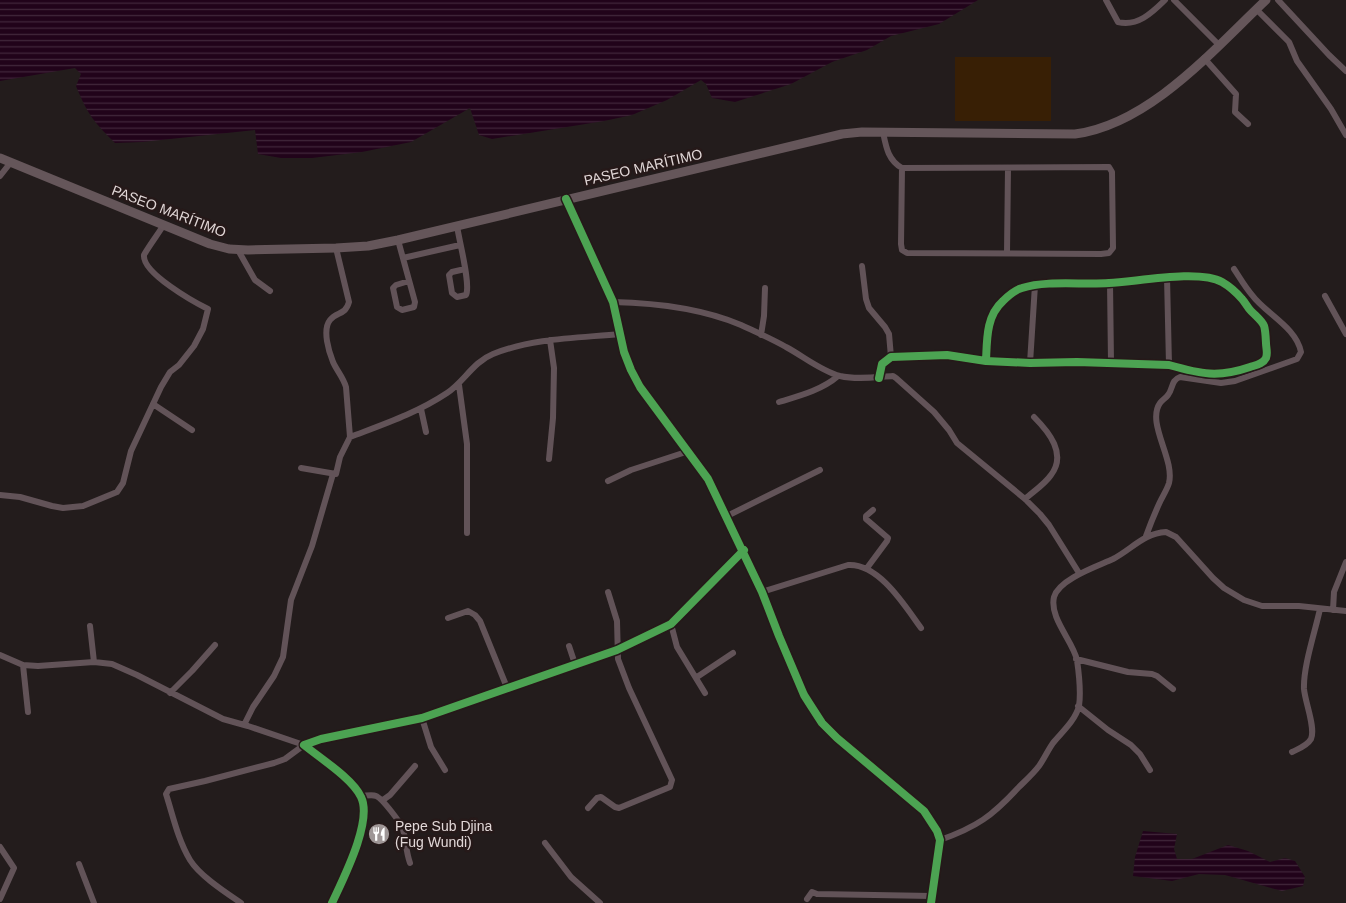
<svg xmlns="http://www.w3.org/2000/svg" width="1346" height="903" viewBox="0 0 1346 903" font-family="Helvetica,sans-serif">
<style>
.garden{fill:#381f05}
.water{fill:url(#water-rules)}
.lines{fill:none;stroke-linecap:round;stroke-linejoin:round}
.minor{stroke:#625358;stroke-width:6}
.secondary{stroke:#65565a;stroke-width:9}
.cycleway-casing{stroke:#261919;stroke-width:11}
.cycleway{stroke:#4ca352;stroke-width:8}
.labels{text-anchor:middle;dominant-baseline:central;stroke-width:5;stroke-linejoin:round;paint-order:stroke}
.street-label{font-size:14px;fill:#e1d7d7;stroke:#261919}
.poi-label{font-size:14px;fill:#e1d7d7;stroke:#261919;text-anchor:start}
</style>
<defs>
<pattern id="water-rules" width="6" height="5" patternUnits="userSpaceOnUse" patternTransform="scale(1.25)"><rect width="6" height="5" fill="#21031a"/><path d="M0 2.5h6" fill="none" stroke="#41273b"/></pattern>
</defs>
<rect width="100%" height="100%" fill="#231c1c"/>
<path class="garden" d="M955,57h96v64h-96z"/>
<path class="water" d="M0,0h978l-39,24 -48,12 -24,14 -35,12 -41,22 -56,18 -23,-4 -6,-14 -5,-4 -34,20 -35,15 -28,6 -112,18 -13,-4 -9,-27 -59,34 -49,10 -50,6h-31l-23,-4 -3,-24 -113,12 -27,1c-22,-22 -27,-28 -39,-57l5,-12 -6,-6 -75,13z
M1143,831l34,3 -3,15 3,10h15l36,-14 20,6 22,11 15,-4 10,3 10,16 -2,9 -21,5 -57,-16 -26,-1 -27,7 -39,-5 2,-19z"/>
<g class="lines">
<path class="minor" d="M1106,0l12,22c19,5 34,-9 47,-22
M1174,0l45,45
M1278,0l51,55 17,16
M1256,9l33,33 8,19 34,48 15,26
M1204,58l32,36 -1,18 13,12
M883,132c3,15 5,28 19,36l-1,76 1,6 5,3 194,1 8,-1 4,-5 -1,-76 -3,-5 -207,1
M0,176l11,-14
M566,199l47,103 11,50 7,18 9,17 68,92 54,113 17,44 25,59 7,11 11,17 15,15 87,73 13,20 3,9 -9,63
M457,226c2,14 14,59 9,69l-9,2 -5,-4 -3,-18 3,-3 13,-3
M398,240l17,62 -1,5 -12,3 -5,-3 -4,-19 3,-3 13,-4
M336,248l13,54c-4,14 -12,9 -19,18 -8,10 -1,32 3,42 4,9 10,15 13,25l4,50
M238,250l17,30 15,11
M1007,253l1,-85
M403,258l57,-13
M862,266l4,33 3,9 16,19 4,7 2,23
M1167,277l2,88
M1110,283l1,79
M1325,296l21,38
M613,302c43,1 88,6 128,23 15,7 31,14 45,22 17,9 35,24 54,29 17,4 36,1 53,0l3,2 38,34 15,18 8,13 68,56 15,15 9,11 30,48
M761,335l3,-19 1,-28
M1030,363l5,-78
M879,378l3,-14 9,-7 56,-2 39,6 44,2 47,-1 92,3c32,9 49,13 81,2 6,-2 13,-3 16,-9 2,-5 0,-10 0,-15 -1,-21 -1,-18 -15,-32 -4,-4 -6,-9 -9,-12 -6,-7 -13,-13 -20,-17 -23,-13 -87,0 -113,1 -27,2 -62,-3 -87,5 -7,2 -14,8 -19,13 -17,15 -16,39 -17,60
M459,385l8,59v89
M779,402c20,-6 43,-12 59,-26
M153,404l39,26
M421,409l5,23
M549,459l4,-41 1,-50 -4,-28
M301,468l35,6 4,-17 10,-20c34,-13 67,-24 97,-44 17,-11 26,-31 46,-39 40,-16 85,-16 127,-20
M608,481l23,-11 58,-19
M0,495l20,2 32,9 11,2 20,-2 34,-14 6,-9 8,-32 30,-64 9,-15 9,-7 15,-19 9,-17 5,-20c-14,-7 -66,-36 -64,-54 1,-3 16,-24 19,-29
M1025,499c9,-8 20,-15 26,-24 16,-21 -2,-43 -17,-58
M727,516l93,-46
M1146,536c4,-11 8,-21 13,-32 3,-7 8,-14 10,-21 6,-24 -23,-60 -9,-80 2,-3 6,-5 8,-8 5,-6 3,-15 12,-18l41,6 14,-2 62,-22 4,-7c-5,-25 -35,-38 -49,-57 -7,-8 -12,-17 -18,-26
M867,568l20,-27 1,-3 -22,-19v-3l7,-6
M762,592l86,-27c31,-2 57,41 73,63
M1333,610l1,-18 12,-30
M448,618l20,-7 7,4 5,6 28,69
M671,624l6,23 28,46
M90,626l4,36
M569,646l6,18
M0,655l23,10 15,1 56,-4 18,2 25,11 86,44 25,7 56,19
M1076,659l52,13 24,2 5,2 16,13
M23,665l5,47
M697,677l36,-24
M170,693l22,-22 23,-26
M1078,706l30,24 23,15 9,9 10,16
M422,718l9,29 14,23
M244,725l9,-18 21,-31 9,-19 8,-57 21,-54 21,-72
M1292,752c6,-3 15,-6 19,-13 5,-11 -6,-37 -7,-50 -1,-22 11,-57 16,-80
M361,796c5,0 11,-2 15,0 6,2 25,27 27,33 3,12 3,23 7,34
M383,800l7,-5 25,-29
M588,808l9,-10 4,-1 14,10 4,1 51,-21 2,-7 -43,-92 -11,-29 -1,-38 -9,-29
M940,840c37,-13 52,-24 78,-52 7,-7 15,-14 21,-22 5,-7 9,-16 14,-23 9,-11 22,-22 26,-37 2,-13 0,-32 -2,-46 -4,-19 -28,-42 -23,-63 5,-18 44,-31 59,-38 19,-10 31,-26 53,-27l10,5 37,41 11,10 20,12 18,6h37l47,5
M545,843l26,34 29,26
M0,847l14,21 -14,31
M79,864l15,39
M807,899l5,-7 5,2 115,2
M241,903c-16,-11 -41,-27 -51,-43 -12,-20 -17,-44 -24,-66l3,-5 36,-8 69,-18 11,-4 19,-14
M332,903c11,-24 41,-82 29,-106 -8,-18 -41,-39 -57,-52l17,-6 101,-21 195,-68 54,-26 73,-74"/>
<path class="secondary" d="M0,158l210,86 19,5 19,1 88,-2 32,-2 30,-6 444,-106 20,-2 213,2c75,-10 139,-85 191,-134"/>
<g class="cycleway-casing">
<path id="cycleway" d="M566,199l47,103 11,50 7,18 9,17 68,92 54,113 17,44 25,59 7,11 11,17 15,15 87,73 13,20 3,9 -9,63
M879,378l3,-14 9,-7 56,-2 39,6 44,2 47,-1 92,3c32,9 49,13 81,2 6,-2 13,-3 16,-9 2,-5 0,-10 0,-15 -1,-21 -1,-18 -15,-32 -4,-4 -6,-9 -9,-12 -6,-7 -13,-13 -20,-17 -23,-13 -87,0 -113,1 -27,2 -62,-3 -87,5 -7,2 -14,8 -19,13 -17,15 -16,39 -17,60
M332,903c11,-24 41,-82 29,-106 -8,-18 -41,-39 -57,-52l17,-6 101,-21 195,-68 54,-26 73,-74"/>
</g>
<use href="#cycleway" class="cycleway"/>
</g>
<defs>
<g id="restaurant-disc" transform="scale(1.125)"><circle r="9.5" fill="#9e9696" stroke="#261919"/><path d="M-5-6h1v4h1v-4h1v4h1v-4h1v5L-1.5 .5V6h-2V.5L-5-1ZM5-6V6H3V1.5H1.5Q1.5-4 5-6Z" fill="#fff"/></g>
</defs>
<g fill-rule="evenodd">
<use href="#restaurant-disc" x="379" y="834"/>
</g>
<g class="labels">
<g class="street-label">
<text transform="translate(643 167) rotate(-13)">PASEO MARÍTIMO</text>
<text transform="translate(169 211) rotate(21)">PASEO MARÍTIMO</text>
</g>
<g class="poi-label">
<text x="395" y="826">Pepe Sub Djina<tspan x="395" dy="16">(Fug Wundi)</tspan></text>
</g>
</g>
</svg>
